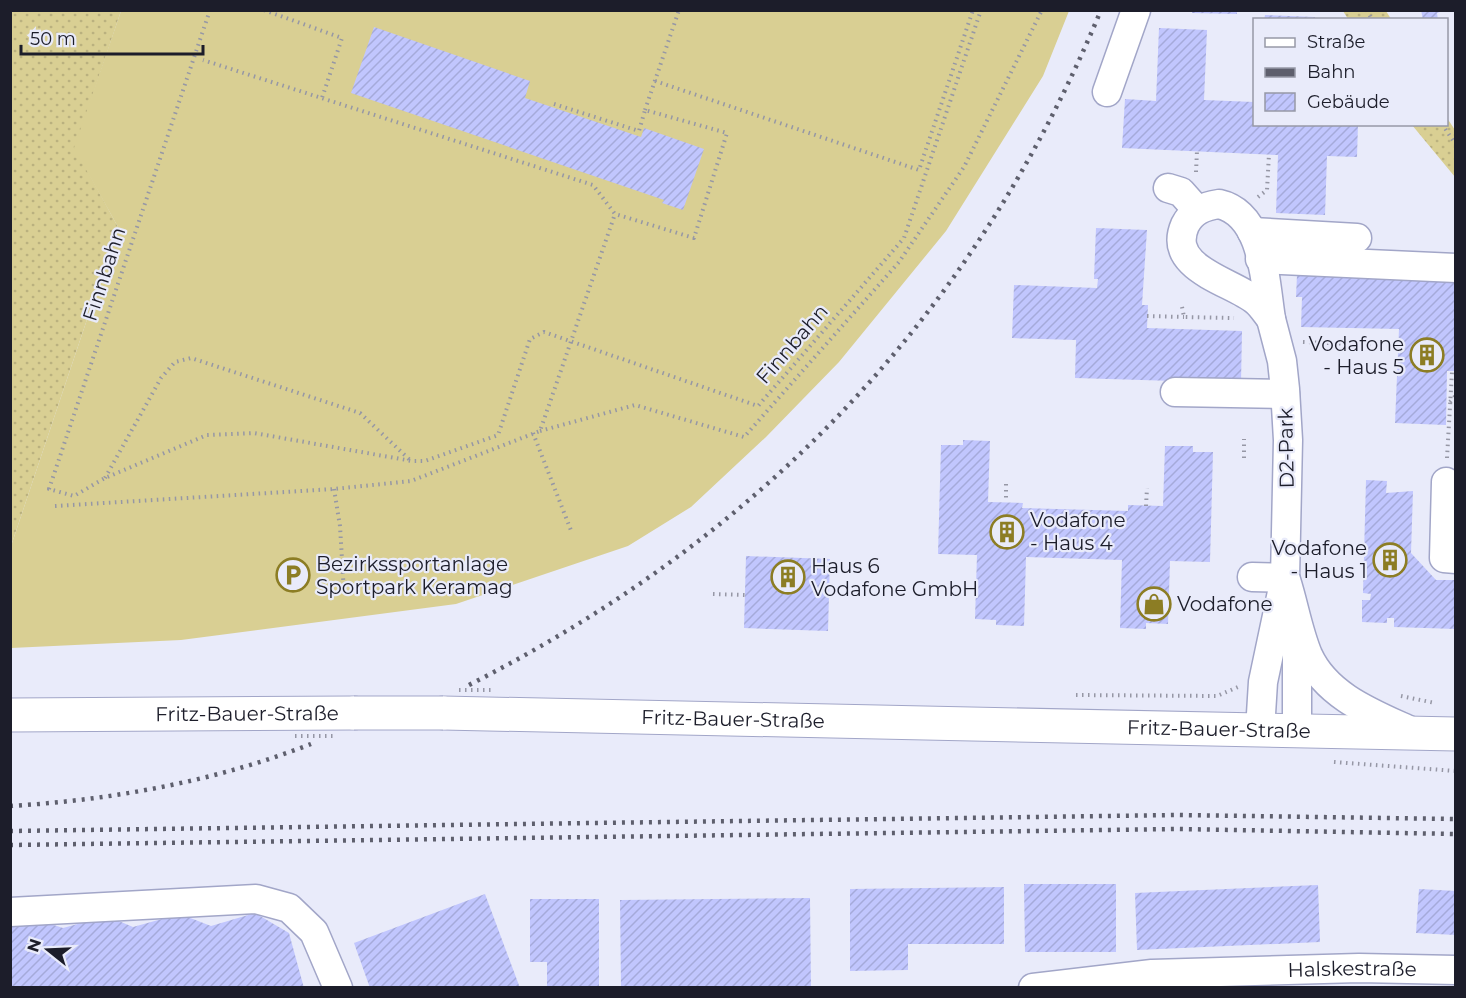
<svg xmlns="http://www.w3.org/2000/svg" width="1466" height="998" viewBox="0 0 1466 998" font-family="Montserrat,sans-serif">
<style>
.grass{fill:url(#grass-dots)}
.pitch{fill:#d9cf93}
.building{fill:url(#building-hatch)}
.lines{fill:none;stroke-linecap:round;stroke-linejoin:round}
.minor-casing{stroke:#a2a6c8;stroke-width:31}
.major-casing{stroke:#a2a6c8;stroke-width:35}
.path{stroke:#9697a5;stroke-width:4;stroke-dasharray:1.5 4.5;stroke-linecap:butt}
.minor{stroke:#fff;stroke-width:28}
.major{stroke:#fff;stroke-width:33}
.rail{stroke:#5e5f6d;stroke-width:4.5;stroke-dasharray:3 6;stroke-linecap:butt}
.major-bridge-casing{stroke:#a2a6c8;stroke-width:35;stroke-linecap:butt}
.path-bridge{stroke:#9697a5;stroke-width:4;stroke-dasharray:1.5 4.5;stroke-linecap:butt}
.major-bridge{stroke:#fff;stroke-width:33}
.labels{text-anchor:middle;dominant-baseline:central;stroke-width:4.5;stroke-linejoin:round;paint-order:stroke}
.street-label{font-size:20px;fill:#1c1d2a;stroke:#e9ebfa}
.poi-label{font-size:20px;fill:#1c1d2a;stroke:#e9ebfa;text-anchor:start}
</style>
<defs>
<pattern id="grass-dots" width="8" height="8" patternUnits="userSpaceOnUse" patternTransform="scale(1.5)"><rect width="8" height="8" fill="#d9cf93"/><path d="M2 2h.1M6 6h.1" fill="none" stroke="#bab17f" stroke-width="1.8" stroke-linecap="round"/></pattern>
<pattern id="building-hatch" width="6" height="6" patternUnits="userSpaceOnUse" patternTransform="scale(1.5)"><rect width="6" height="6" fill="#c1c6fe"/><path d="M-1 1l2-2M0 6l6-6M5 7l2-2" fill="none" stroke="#a5aada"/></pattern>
</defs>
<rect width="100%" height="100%" fill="#e9ebfa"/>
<path class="grass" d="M11,11h110l-46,137 43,79 -107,319z
M1343,11h43l5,8h-43z
M1447,118l8,12v47l-43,-52 34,-1z"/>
<path class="pitch" d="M121,11h948l-26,65 -97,155 -107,131 -73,75 -75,70 -63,39 -172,58 -275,36 -170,8v-102l107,-319 -44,-79z"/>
<path class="building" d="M1192,10h45v4l-45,-1z
M1421,10h22v1l-6,2 1,7h-15z
M1265,15l50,2v3h-51z
M374,27l156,54 -5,17 116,39 3,-9 60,21 -21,61 -21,-7 2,-3 -313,-107z
M1159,28l48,2 -3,70 50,2v22h104l-1,33 -30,-1 -2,59 -49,-2 2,-58 -156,-7 3,-49 31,2z
M1096,228l51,2 -5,75h6l-1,23 95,3 -1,52 -166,-5 1,-38 -64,-2 2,-53 83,3 1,-9h-4z
M1297,275l159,5v91h-9l-1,54 -51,-2 4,-94 -98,-2 1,-30h-6z
M963,440l27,1 -2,61 35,1 -1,5 106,3v-6l35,1 2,-60h28v6h20l-3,110 -40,-1 -2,63 -22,-1v6l-26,-1 2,-68 -96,-3 -2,69 -28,-1v-5l-21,-1 2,-64 -39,-1 3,-109h22z
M1366,480l21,1 -1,12 27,-2 -2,62 25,27h20v49l-62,-2v-9h-7v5l-25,-1v-22h8l1,-6 -8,-1z
M746,556l84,3 -2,72 -84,-3z
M1024,884h92v68h-91z
M1318,885l2,57 -183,8 -2,-57z
M1004,887v57h-96v26l-58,1v-82z
M1419,889l37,2v44l-40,-2z
M485,894l35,94h-150l-16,-45z
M810,898l1,90h-190l-1,-88z
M530,899h69v89h-52v-26h-17z
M255,913l34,20 15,55h-294v-64l22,-6 31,10 44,-12 26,11 47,-13 31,12z"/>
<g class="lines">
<g class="minor-casing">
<g id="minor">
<path d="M1107,92l29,-82"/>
<path d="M1168,188l13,4 16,18"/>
<path d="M1219,204c45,10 46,78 52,115 -5,-6 -9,-13 -15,-18 -24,-20 -90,-32 -71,-76 7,-14 19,-19 34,-21z"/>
<path d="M1252,232l105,6"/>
<path d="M1260,259l196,9"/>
<path d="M1175,392l110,2"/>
<path d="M1446,482l-2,76 12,1"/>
<path d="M1252,577l33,1"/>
<path d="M1286,580c8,25 12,51 22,75 19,42 66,59 105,77"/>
<path d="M1297,637v94"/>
<path d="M1260,730l3,-48 22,-104 3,-138 -3,-51 -3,-28 -11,-42"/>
<path d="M10,912l246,-13 33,9 25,24 24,56"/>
<path id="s1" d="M1033,988l119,-14 207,-6 97,2"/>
</g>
</g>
<g class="major-casing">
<g id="major">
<path id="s2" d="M443,713l1013,21"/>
<path id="s3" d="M10,715l344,-2"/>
</g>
</g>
<path class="path" d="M210,10l-161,479 25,7 31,-18 102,-43 47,-2 158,28h13l73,-26 32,-96 14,-7 214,74 146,-168 77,-228
M264,10l78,28 -20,60
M1367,10l5,10
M655,81l264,89 54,-160
M554,104l85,27 6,-21 82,23 -33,105 -79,-24
M645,110l34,-100
M1442,124l14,21
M1196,172l1,-21
M1258,197l9,-7 2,-36
M1182,307l2,10 50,1
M1147,316l37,1
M1303,342l95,4
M1450,402l6,-7
M540,431l95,-26 109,32 155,-175 65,-95 78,-157
M533,433l39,100
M1244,458v-19
M1447,458l5,-86
M105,478l56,-100 14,-16 16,-4 169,55 51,48
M1006,484v18
M334,489l6,37 4,67
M55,506l279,-17 77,-8 129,-50 75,-217 -22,-29 -390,-125
M1146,506l1,-18
M713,594l32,1
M1076,695l141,1 21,-9
M1401,696l34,7
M1334,762l122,9"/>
<use href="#minor" class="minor"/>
<use href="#major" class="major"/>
<path class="rail" d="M469,685c293,-149 505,-369 632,-675
M10,806c103,-6 206,-25 301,-62
M10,831l1169,-16 277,4
M10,845l1169,-16 277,5"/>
<g class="major-bridge-casing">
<path id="major-bridge" d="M354,713h89"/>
</g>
<path class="path-bridge" d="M459,690h32
M295,736h42"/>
<use href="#major-bridge" class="major-bridge"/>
</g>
<defs>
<g id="building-ring" transform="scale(1.725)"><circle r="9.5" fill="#e9ebfa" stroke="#8c7d24" stroke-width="1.5"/><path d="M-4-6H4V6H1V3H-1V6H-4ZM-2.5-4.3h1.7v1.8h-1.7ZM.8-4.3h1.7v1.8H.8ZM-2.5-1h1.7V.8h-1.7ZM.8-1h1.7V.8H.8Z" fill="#8c7d24"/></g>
<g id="parking-ring" transform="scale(1.725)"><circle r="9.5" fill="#e9ebfa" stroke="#8c7d24" stroke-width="1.5"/><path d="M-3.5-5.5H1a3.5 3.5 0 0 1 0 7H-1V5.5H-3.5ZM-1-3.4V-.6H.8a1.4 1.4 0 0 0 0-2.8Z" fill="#8c7d24"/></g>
<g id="shop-ring" transform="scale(1.725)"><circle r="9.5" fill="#e9ebfa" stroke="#8c7d24" stroke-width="1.5"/><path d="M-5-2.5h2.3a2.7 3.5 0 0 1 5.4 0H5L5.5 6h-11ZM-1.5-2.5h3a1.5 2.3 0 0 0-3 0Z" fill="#8c7d24"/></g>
</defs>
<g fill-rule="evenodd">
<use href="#building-ring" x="1427" y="355"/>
<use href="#building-ring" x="1007" y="532"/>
<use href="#building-ring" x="1390" y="560"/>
<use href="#parking-ring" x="293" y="575"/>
<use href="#building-ring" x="788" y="577"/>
<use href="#shop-ring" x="1154" y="604"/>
</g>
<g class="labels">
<g class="street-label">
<text transform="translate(104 274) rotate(-72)">Finnbahn</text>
<text transform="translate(792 344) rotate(-49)">Finnbahn</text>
<text transform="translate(1286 448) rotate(-91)">D2-Park</text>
<text stroke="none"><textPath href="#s3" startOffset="237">Fritz-Bauer-Straße</textPath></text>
<text stroke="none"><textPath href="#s2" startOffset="290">Fritz-Bauer-Straße</textPath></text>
<text stroke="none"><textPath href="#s2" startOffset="776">Fritz-Bauer-Straße</textPath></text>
<text stroke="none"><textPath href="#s1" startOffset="320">Halskestraße</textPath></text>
</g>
<g class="poi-label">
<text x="1404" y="344" text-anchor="end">Vodafone<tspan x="1404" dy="23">- Haus 5</tspan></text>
<text x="1030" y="520">Vodafone<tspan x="1030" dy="23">- Haus 4</tspan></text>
<text x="1367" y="548" text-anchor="end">Vodafone<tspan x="1367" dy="23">- Haus 1</tspan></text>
<text x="316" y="564">Bezirkssportanlage<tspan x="316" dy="23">Sportpark Keramag</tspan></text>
<text x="811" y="566">Haus 6<tspan x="811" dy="23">Vodafone GmbH</tspan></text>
<text x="1177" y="604">Vodafone</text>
</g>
</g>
<rect width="1466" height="998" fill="none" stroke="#1c1d2a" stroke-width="24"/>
<rect x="1253" y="18" width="195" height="108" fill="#e9ebfa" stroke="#9799a7" stroke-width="1.5"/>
<rect x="1265" y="38" width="30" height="9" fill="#ffffff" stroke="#9799a7" stroke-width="1.5"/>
<text x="1307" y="48" font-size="18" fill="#1c1d2a">Straße</text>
<rect x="1265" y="68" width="30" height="9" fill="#5e5f6d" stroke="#9799a7" stroke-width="1.5"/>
<text x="1307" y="78" font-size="18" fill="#1c1d2a">Bahn</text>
<rect x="1265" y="93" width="30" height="18" fill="url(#building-hatch)" stroke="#9799a7" stroke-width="1.5"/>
<text x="1307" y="108" font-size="18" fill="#1c1d2a">Gebäude</text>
<g transform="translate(48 950) rotate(288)" stroke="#e9ebfa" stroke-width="4.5" paint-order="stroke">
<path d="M0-4.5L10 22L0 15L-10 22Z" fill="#1c1d2a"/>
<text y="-9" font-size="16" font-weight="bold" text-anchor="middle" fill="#1c1d2a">N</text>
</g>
<path d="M21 45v9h182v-9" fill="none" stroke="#1c1d2a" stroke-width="3"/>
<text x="30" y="45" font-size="18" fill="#1c1d2a" stroke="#e9ebfa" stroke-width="4.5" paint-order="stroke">50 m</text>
</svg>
